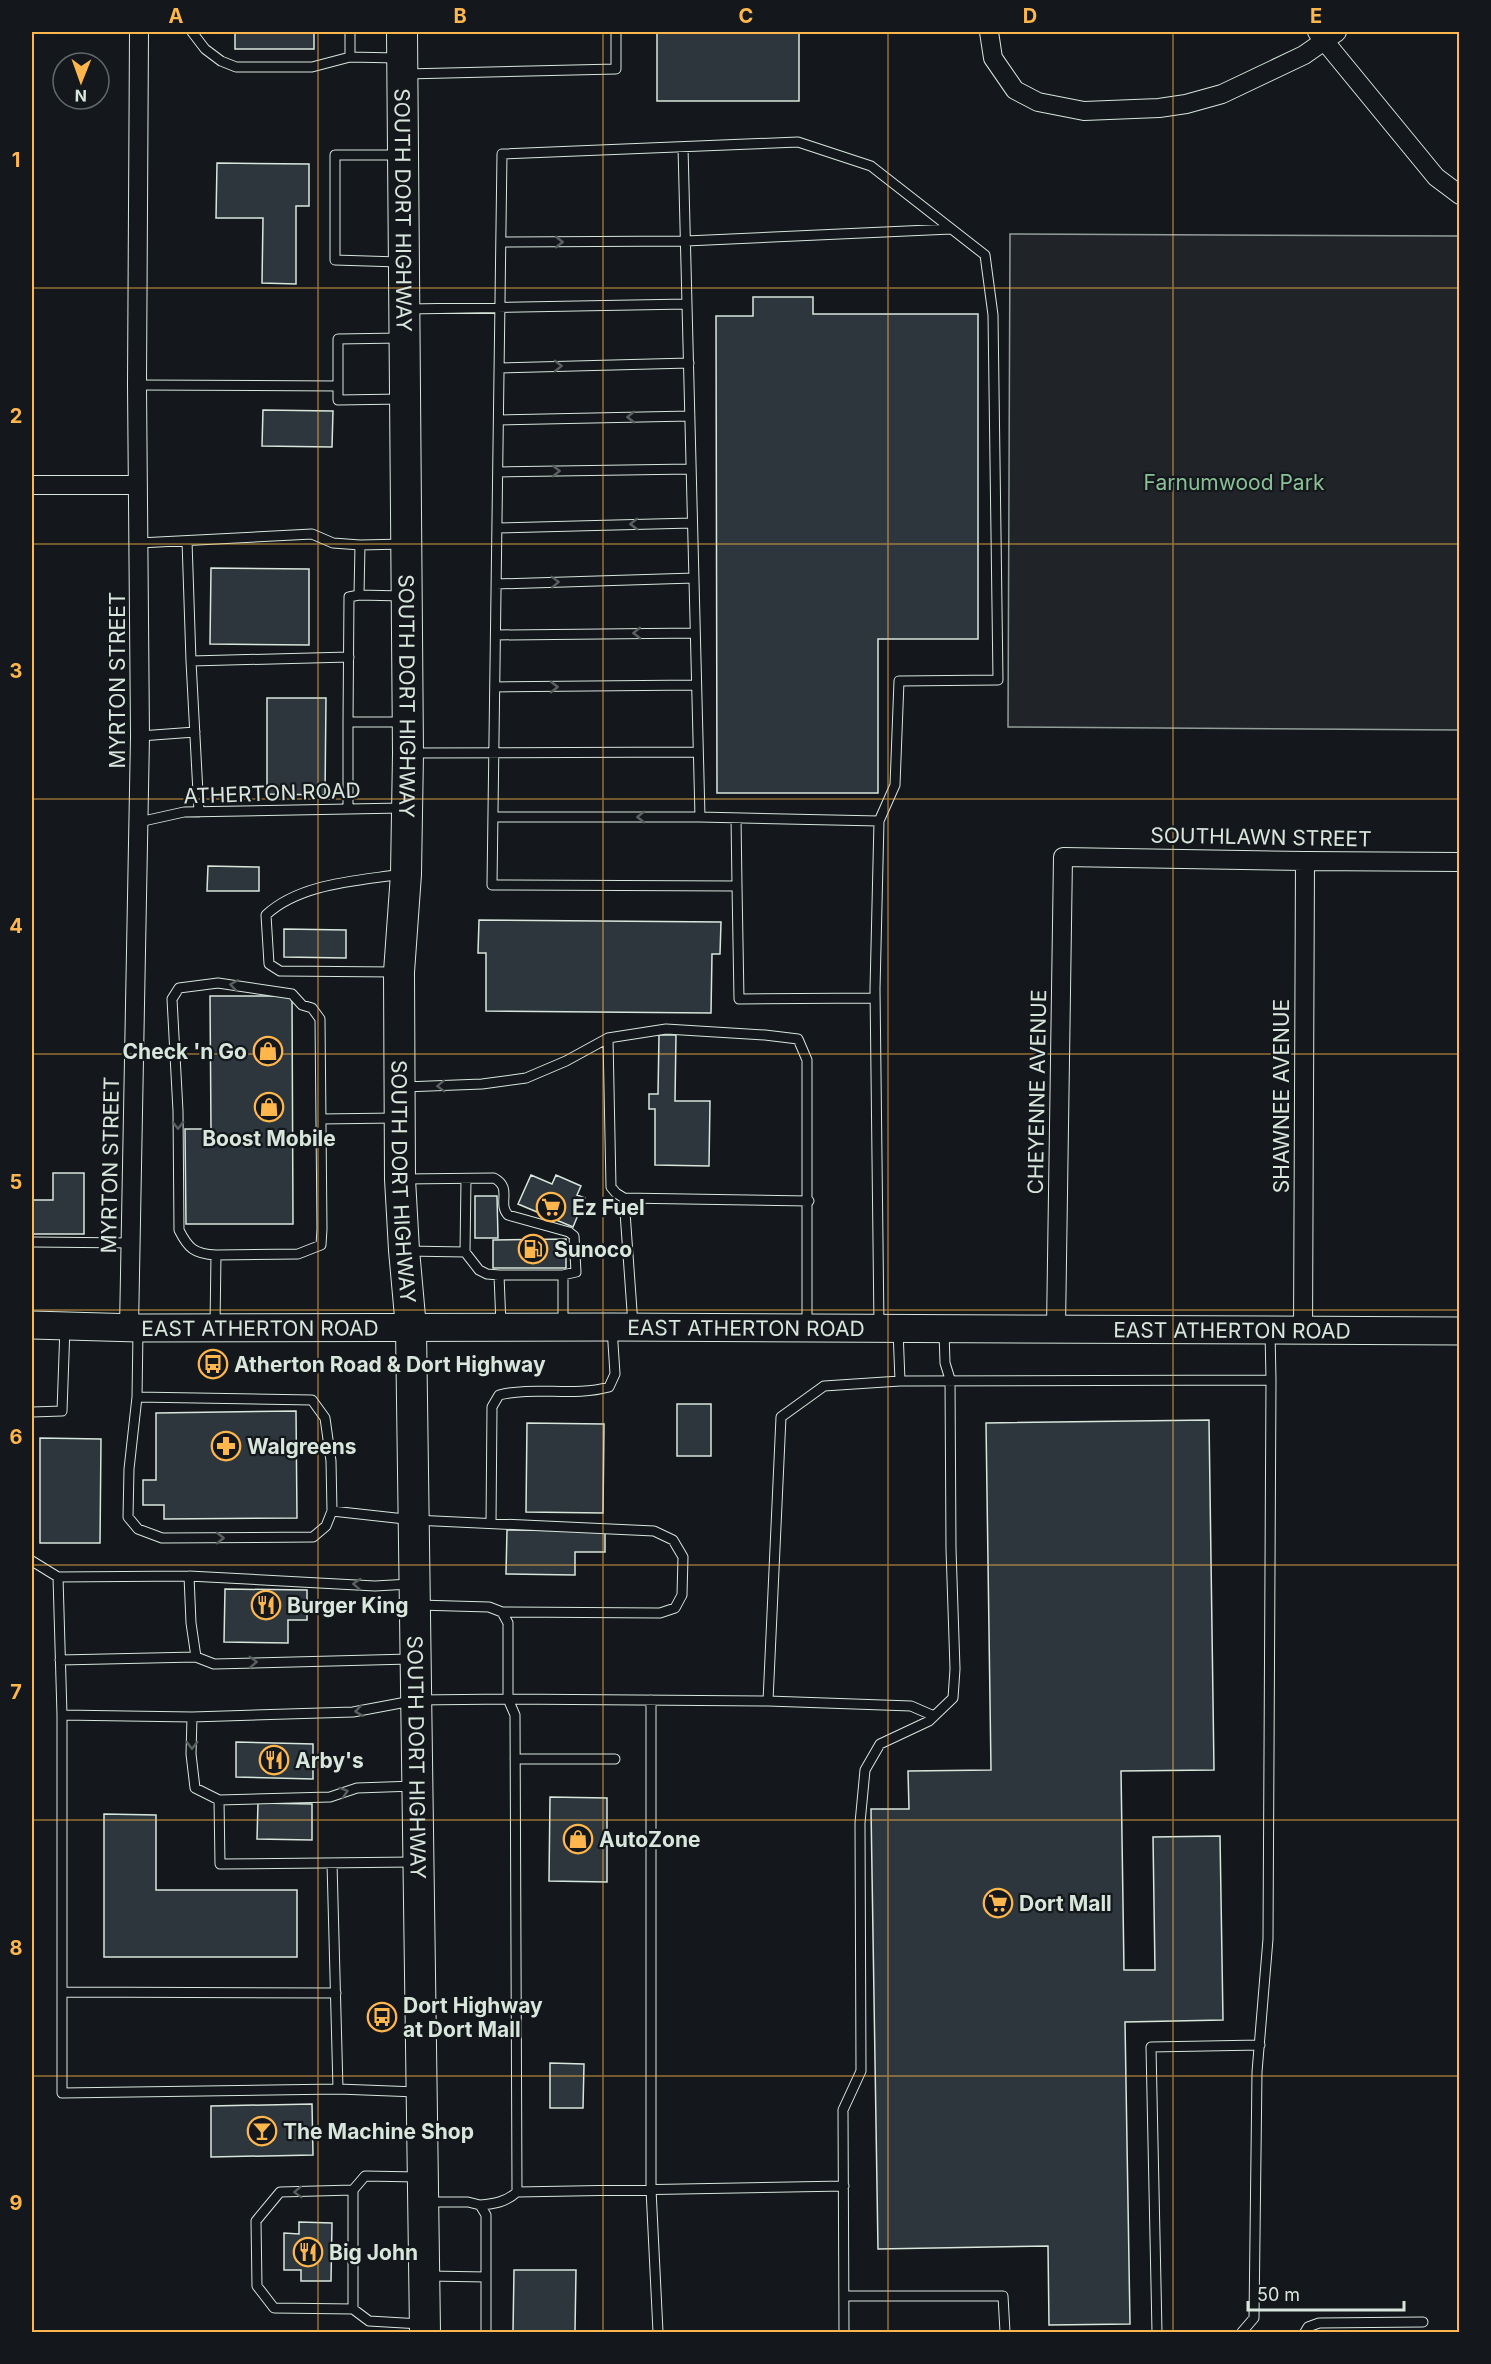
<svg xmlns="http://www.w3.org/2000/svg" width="1491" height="2364" viewBox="0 0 1491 2364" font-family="Inter,sans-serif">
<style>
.green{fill:#202428;stroke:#939e99;stroke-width:1.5}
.building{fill:#2c363c;stroke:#d8e6dc;stroke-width:1.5}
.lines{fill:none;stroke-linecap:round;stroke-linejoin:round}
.lane-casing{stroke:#d8e6dc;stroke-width:11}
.street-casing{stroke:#d8e6dc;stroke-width:20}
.secondary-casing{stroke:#d8e6dc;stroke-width:29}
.primary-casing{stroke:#d8e6dc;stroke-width:32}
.lane{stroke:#14181c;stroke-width:9}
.street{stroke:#14181c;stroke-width:18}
.secondary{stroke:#14181c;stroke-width:27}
.primary{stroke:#14181c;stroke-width:30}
.oneway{stroke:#59605f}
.grid{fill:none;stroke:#ffb74d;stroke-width:1.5;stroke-opacity:0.55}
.labels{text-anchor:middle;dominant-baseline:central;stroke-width:4.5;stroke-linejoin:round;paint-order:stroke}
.street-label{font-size:21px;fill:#d8e6dc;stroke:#14181c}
.park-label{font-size:21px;fill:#8ac095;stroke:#14181c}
.poi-label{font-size:21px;font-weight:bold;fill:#d8e6dc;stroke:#14181c;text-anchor:start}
.neatline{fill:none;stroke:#ffb74d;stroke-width:2}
.grid-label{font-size:20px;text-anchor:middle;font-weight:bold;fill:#ffb74d}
</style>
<rect width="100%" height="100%" fill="#14181c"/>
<path class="green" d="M1010,234l449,2v494l-451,-3z"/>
<path class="building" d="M235,32h79v17h-79z
M657,32h142v69h-142z
M217,163l92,1v42h-13v78l-34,-1 1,-65h-47z
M753,297h60v17h165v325h-100v154h-161l-1,-477h37z
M263,410l70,1 -1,36 -70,-1z
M211,568l98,1v76l-99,-1z
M267,698h59l-1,97 -58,-1z
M208,866l51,1v24h-52z
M479,920l242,2 -1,32h-8l-1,59 -225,-2v-58h-8z
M284,929l62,1v28l-62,-1z
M210,996h82l1,228h-107l-1,-95h26z
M659,1035h17l-1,66h35l-1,65 -54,-1v-56h-6v-15h9z
M53,1173h31v61h-52v-34h21z
M531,1175l21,9 4,-9 25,11 -4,9 8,3 -12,29 -55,-23z
M475,1196h22l1,42h-23z
M566,1239v29h-73v-28z
M677,1404h34v52h-34z
M296,1411l1,107 -133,1v-14h-21v-25h13v-67z
M1209,1420l5,350 -93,1 3,199h31l-2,-133 67,-1 3,184 -98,2 5,302 -81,1 -1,-79 -170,3 -7,-440h38l-1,-38 83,-1 -5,-347z
M527,1423l77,1 -1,89 -77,-1z
M40,1438l61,1 -1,104h-60z
M507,1530l98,1v21h-30v23l-69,-1z
M225,1589l82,1v30h-19v23l-64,-1z
M236,1742l77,2v35l-77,-2z
M550,1797l57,1v84l-58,-1z
M258,1803l54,1v36l-55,-1z
M104,1814l52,1v75h141v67h-193z
M550,2063l34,1 -1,44h-33z
M312,2104l1,51 -102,2v-51z
M299,2222l33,1 -1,58h-30v-11h-17v-37l15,1z
M514,2270h62l-1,62h-62z"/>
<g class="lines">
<g class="lane-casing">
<path id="lane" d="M192,32l13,17 16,12 15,6h76l38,-10 47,1
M350,57v-25
M406,74l210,-5v-37
M683,147l17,670
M398,155h-63v105l64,2
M501,242l185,-1 265,-12
M410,309l277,-5
M400,338l-62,1v61l64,-1
M499,368l190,-5
M137,385l201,1
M499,420l191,-4
M498,472l193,-3
M497,528l195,-5
M187,541l4,120
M139,543l173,-9 21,9 27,2
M496,584l198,-6
M359,595l-10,2 -1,125h56
M403,596l-44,-1 1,-50 44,-1
M496,635l199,-2
M495,687l201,-2
M140,736l55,-4
M413,753l284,-1
M348,807v-85
M199,812l-8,-151 158,-4
M493,817h207l179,4 -4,168 4,338
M736,818l1,68 -245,-1 10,-731 296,-12 73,24 114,89 8,60 5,365 -99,1 -4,104 -16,36
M139,822l45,-10 218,-4
M737,886l2,113 136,-1
M394,972l-114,-1 -11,-7 -3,-49c34,-32 92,-34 136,-41
M608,1038l3,149 5,6 8,5 185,3
M404,1087l78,-3 44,-6 40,-17 42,-23 58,-9 99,6 33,4 9,21v267
M321,1119l74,-1
M404,1179l90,-1c19,10 3,25 14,37l61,17 5,4 2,36 -13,3h-64l-12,-1 -8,-4 -14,-18 1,-73
M624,1198l9,127
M32,1242l100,1
M407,1251l58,1
M499,1275l2,50
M563,1275v49
M215,1326l1,-71 82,-1 23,-9 1,-16 -2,-210 -8,-11 -10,-3 -10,-11 -74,-11 -39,5 -7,11 6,112 1,119c9,18 15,24 37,25
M898,1330l2,51 371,-1 -3,559 -11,133 -3,246 -12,14
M1270,1331l1,49
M137,1397l1,-66
M32,1412l30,-1 3,-84
M332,1511l-6,15 -13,11 -151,1 -24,-9 -10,-12 1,-48 8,-72 175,3 13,18 6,43 1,50 82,9 240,11 19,9 10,17 -1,38 -7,13 -15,5 -158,-1
M491,1523l1,-116 7,-12c36,-9 74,2 110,-8l6,-13 -3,-46
M32,1561l26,16 4,138v378l276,-4 79,3
M189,1576l2,47 5,34
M58,1577l131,-1 186,10 35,-2
M418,1605l71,2 13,5 6,11v76l260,2 143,5 23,10
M60,1660l136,-3 18,7 196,-5
M651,1700v489l7,143
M768,1701l13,-284 43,-31 76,-5
M62,1715l130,2
M515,1759h100
M415,1786l-58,2 -27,9 -111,3 -24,-12 -4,-34 1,-37 161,-5 64,-12 91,-1 7,16 2,477c-11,10 -23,12 -37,13
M219,1800l1,64 193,-2
M332,1863l6,226
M62,1992l274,1
M353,2190l-73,2 -24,29 1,65 17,22 79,1 16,12 52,3
M517,2192l327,-6
M426,2202h42l12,3 6,10v117
M429,2276l57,1
M845,2296h158l2,36
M353,2309v-119l12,-14 53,1
M844,2332l-1,-222 18,-39 -1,-248 5,-53 15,-26 49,-23 24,-23 2,-29 -4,-120 -1,-170 -5,-16 -1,-31
M1157,2332l-6,-285 109,-2
M1305,2332l3,-5 11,-4 104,-1"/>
</g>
<g class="street-casing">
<path id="street" d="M989,32l4,26 22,32 23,12 46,9 75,-3 27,-4 36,-10 82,-39 33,-23
M1317,32l119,145 24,18
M32,485h106
M129,1328l11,-592 -3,-351 2,-353
M1056,1328l7,-471 242,4 155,1
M1303,1332l2,-471"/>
</g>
<g class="secondary-casing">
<g id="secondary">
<path id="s1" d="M32,1325l106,3 474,-1 848,4"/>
</g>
</g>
<g class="primary-casing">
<g id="primary">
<path id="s2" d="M402,32l6,721 -2,121 -7,98 1,207 4,71 7,78 14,1004"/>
</g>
</g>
<use href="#lane" class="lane"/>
<use href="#street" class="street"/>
<use href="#secondary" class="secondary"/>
<use href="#primary" class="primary"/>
</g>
<defs><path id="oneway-chevron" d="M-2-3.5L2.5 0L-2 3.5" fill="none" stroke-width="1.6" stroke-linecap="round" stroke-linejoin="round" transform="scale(1.5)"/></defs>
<g class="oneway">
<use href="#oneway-chevron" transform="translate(559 242)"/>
<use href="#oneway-chevron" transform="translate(558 366) rotate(-1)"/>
<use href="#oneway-chevron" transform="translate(631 417) rotate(179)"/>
<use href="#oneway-chevron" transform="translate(556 471) rotate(-1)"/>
<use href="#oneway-chevron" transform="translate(634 524) rotate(179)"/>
<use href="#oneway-chevron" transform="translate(555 582) rotate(-2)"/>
<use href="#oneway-chevron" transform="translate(637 633) rotate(179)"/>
<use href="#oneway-chevron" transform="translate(554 687)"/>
<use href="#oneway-chevron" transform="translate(641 817) rotate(180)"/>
<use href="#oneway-chevron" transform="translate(234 985) rotate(-172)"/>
<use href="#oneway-chevron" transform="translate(441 1086) rotate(178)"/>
<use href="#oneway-chevron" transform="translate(178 1125) rotate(90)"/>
<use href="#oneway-chevron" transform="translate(220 1538)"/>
<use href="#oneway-chevron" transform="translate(357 1584) rotate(-177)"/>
<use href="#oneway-chevron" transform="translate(253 1662) rotate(-2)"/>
<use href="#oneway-chevron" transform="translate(359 1711) rotate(172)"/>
<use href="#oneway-chevron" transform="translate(192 1745) rotate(91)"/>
<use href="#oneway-chevron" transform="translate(344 1792) rotate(-18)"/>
<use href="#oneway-chevron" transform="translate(298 2192) rotate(178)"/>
</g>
<path class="grid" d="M318,32v2300M603,32v2300M888,32v2300M1173,32v2300M32,288h1428M32,544h1428M32,799h1428M32,1054h1428M32,1310h1428M32,1565h1428M32,1820h1428M32,2076h1428"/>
<defs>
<g id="shop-ring" transform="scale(1.5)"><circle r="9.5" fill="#14181c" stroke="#ffb74d" stroke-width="1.5"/><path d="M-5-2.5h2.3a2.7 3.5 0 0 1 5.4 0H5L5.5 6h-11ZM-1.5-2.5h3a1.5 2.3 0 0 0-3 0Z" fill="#ffb74d"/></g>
<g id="supermarket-ring" transform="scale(1.5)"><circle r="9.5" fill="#14181c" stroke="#ffb74d" stroke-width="1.5"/><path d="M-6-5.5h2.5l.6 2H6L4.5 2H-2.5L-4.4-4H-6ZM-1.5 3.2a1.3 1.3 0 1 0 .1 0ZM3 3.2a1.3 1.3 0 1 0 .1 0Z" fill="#ffb74d"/></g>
<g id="fuel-ring" transform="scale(1.5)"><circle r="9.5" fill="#14181c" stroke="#ffb74d" stroke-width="1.5"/><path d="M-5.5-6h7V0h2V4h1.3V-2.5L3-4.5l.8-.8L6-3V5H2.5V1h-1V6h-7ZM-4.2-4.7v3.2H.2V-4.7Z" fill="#ffb74d"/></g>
<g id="bus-ring" transform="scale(1.5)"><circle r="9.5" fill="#14181c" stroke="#ffb74d" stroke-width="1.5"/><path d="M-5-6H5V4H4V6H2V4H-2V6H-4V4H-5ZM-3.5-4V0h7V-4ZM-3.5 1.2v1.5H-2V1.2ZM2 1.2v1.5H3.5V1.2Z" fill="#ffb74d"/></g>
<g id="pharmacy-ring" transform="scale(1.5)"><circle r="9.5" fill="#14181c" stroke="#ffb74d" stroke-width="1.5"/><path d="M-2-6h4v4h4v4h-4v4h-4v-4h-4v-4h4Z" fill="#ffb74d"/></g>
<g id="restaurant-ring" transform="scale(1.5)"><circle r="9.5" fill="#14181c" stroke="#ffb74d" stroke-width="1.5"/><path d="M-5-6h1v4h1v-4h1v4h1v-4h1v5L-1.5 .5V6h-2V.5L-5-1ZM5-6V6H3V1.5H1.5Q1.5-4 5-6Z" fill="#ffb74d"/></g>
<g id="bar-ring" transform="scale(1.5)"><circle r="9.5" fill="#14181c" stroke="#ffb74d" stroke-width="1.5"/><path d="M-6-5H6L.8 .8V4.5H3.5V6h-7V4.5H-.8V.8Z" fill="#ffb74d"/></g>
</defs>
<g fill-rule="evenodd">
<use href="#shop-ring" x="268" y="1051"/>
<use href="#shop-ring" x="269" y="1107"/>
<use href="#supermarket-ring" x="551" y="1207"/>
<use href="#fuel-ring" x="533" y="1249"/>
<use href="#bus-ring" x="213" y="1364"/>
<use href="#pharmacy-ring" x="226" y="1446"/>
<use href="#restaurant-ring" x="266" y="1605"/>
<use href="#restaurant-ring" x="274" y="1760"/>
<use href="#shop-ring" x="578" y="1839"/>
<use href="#supermarket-ring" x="998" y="1903"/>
<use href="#bus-ring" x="382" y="2017"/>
<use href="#bar-ring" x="262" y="2131"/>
<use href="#restaurant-ring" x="308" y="2252"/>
</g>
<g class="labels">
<g class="street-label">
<text stroke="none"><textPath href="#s2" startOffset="178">SOUTH DORT HIGHWAY</textPath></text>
<text transform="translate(117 680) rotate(-90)">MYRTON STREET</text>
<text stroke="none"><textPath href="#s2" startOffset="664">SOUTH DORT HIGHWAY</textPath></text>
<text transform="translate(272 793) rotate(-2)">ATHERTON ROAD</text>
<text transform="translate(1261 837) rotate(1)">SOUTHLAWN STREET</text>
<text transform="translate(1037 1092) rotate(-89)">CHEYENNE AVENUE</text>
<text transform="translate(1281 1096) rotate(-90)">SHAWNEE AVENUE</text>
<text transform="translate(110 1165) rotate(-89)">MYRTON STREET</text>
<text stroke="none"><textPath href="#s2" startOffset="1150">SOUTH DORT HIGHWAY</textPath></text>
<text stroke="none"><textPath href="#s1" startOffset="228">EAST ATHERTON ROAD</textPath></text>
<text stroke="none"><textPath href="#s1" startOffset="714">EAST ATHERTON ROAD</textPath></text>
<text stroke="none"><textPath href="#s1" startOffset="1200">EAST ATHERTON ROAD</textPath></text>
<text stroke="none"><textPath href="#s2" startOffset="1726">SOUTH DORT HIGHWAY</textPath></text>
</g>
<g class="park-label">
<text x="1234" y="482">Farnumwood Park</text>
</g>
<g class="poi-label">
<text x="247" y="1051" text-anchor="end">Check 'n Go</text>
<text x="269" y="1138" text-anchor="middle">Boost Mobile</text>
<text x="572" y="1207">Ez Fuel</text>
<text x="554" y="1249">Sunoco</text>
<text x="234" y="1364">Atherton Road &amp; Dort Highway</text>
<text x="247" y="1446">Walgreens</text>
<text x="287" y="1605">Burger King</text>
<text x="295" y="1760">Arby's</text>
<text x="599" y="1839">AutoZone</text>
<text x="1019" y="1903">Dort Mall</text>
<text x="403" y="2005">Dort Highway<tspan x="403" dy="24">at Dort Mall</tspan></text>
<text x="283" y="2131">The Machine Shop</text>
<text x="329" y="2252">Big John</text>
</g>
</g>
<rect width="1491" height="2364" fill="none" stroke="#14181c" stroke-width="66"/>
<g transform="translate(81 81) rotate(181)"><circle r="28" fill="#14181c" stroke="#626a69" stroke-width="1.5"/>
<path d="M0-4.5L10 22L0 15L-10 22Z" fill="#ffb74d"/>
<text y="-9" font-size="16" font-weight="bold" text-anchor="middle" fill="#d8e6dc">N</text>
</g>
<path d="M1248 2301v9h156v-9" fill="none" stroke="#d8e6dc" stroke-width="3"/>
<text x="1257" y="2301" font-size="18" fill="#d8e6dc" stroke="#14181c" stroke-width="4.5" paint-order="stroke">50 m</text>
<rect x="33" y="33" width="1425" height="2298" class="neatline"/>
<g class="grid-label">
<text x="176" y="23">A</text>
<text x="460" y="23">B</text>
<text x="746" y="23">C</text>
<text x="1030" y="23">D</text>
<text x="1316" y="23">E</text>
<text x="16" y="167">1</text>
<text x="16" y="423">2</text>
<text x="16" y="678">3</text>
<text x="16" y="933">4</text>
<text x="16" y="1189">5</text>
<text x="16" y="1444">6</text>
<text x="16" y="1699">7</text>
<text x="16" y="1955">8</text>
<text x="16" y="2210">9</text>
</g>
</svg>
